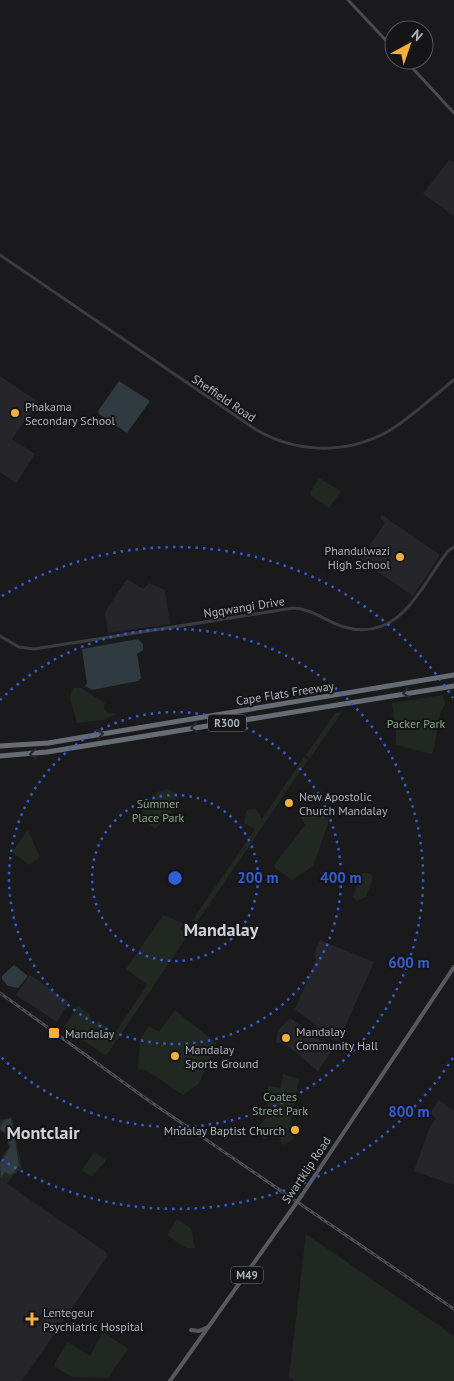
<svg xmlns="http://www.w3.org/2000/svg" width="454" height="1381" viewBox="0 0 454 1381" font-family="'PT Sans',sans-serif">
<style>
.built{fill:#26262a}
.green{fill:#202821}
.water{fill:#303a41}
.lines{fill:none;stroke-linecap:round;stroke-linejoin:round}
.tertiary{stroke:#3b3c42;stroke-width:3}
.secondary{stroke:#494b52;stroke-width:3}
.primary{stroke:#575961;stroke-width:4}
.motorway{stroke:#676b73;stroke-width:5}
.rail-casing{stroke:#4e5057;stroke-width:3}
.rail{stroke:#151518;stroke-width:1;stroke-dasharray:4;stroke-linecap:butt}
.primary-bridge{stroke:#575961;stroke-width:4}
.oneway{stroke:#2a2a2f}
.ring{fill:none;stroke:#335dd4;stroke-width:2.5;stroke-dasharray:2.5 5}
.poi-dot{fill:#f5b03a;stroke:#151518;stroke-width:2}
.labels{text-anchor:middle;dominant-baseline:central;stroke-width:4;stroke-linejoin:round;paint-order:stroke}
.shield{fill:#151518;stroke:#7f838b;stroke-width:1}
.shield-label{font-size:11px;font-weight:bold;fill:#adb2bc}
.street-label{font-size:12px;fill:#adb2bc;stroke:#151518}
.poi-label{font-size:12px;fill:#adb2bc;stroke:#151518;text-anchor:start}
.park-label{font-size:12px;fill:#84a785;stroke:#151518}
.district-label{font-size:18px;font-weight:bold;fill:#ced1d8;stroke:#151518}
.centre{fill:#335dd4;stroke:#151518;stroke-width:2.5}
.ring-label{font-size:15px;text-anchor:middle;font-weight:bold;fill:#335dd4;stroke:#151518;stroke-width:4;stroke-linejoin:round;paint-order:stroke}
</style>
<rect width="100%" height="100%" fill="#1a1a1d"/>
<path class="built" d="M449,160l5,2v54l-31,-22z
M0,376l38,26 -26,37 23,15 -19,29 -16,-11z
M382,515l58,40 -27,41 -53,-36 25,-37 -5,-5z
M127,579l16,10 6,-6 16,7 5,34 -62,9 -3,-21z
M320,940l54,22 -35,78 -3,1 -41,-32 21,-49 -2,-6z
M30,975l39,27 -12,20 -41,-27z
M290,1018l43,31 -15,22 -30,-25 -12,-4 2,-12z
M439,1100l15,11v74l-40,-14 15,-42 7,-11 -6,-5z
M0,1179l106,73 1,5 -85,124h-22z"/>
<path class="green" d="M319,478l22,13 -12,17 -18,-12 -1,-3z
M73,688h8l24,15 -1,6 4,4 9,1 -13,6 -27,3 -7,-25z
M443,695l2,10c-11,16 -6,31 -13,49l-36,-9v-13l-4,-29z
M342,712l-32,46 -4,-3 29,-42z
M304,757l4,3 -111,162 -5,-1 63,-92 -11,-6 3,-13 9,-1 6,10z
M168,789l10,6 -7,17 -16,17 -10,-9 -3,-10 15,-18z
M328,811v13l-15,42 -21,14 -17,-12 -1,-3 31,-40 -4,-8z
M28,830l12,27 -11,8 -17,-13z
M363,873l8,1 2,4 -7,19 -10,4 -3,-4 7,-21z
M163,915l20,8 -3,6 8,6 -82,121 -42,-29 14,-21 12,8 1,6 5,4 2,-3 17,12 32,-48 -21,-16z
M175,1010l41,33 -17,41 -16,11 -37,-25 -8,-1 2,-30 9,-13 10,6z
M283,1074l16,5 -10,49 5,11 -11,6 -6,-13 -13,7 -7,-13c15,-7 10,-26 11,-40l13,2z
M12,1117l10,52 -9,6 -6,9 -7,-5v-20l9,-12 -2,-4 3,-5 -10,-7v-11z
M94,1152l11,7v3l-13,15 -10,-7z
M177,1219l14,9 4,20h-9l-19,-13z
M306,1234l148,102v45h-160l-5,-4z
M103,1332l25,17 -20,29 -36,-1 -17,-10v-4l12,-21 23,14z"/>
<path class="water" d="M119,381l31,20 -23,32 -28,-19 -1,-3z
M138,639l5,5v6l-6,4 4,24 -3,3 -46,9 -7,-4 2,-3 -5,-34z
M14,965l14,11 -10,12 -10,-2 -6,-7v-3z
M11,1118l8,47 -5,8 -4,2 -5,-3 -4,6 -1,-15 11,-17 -3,-3 4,-5 -12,-9 3,-8z"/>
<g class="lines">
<path class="tertiary" d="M0,255l255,174c40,24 90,26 132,3 24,-14 45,-35 67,-52
M0,636l19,11 15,2 259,-41c20,1 32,13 51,19 56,16 76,-40 104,-76l6,-4"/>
<path class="secondary" d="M348,0l46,49
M405,60l49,53"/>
<path class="primary" d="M302,1195l152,-228
M191,1330l8,1 9,-4
M170,1381l120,-169"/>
<path class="motorway" d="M0,746l48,-3 406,-68
M0,756l47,-4 407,-66"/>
<g class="rail-casing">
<path id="rail" d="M0,993l145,105 309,211"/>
</g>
<use href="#rail" class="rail"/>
<path class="primary-bridge" d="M290,1212l12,-17"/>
</g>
<defs><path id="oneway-chevron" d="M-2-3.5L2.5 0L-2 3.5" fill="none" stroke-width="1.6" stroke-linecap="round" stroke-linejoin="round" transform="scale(1.25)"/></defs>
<g class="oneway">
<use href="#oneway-chevron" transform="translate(406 693) rotate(171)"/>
<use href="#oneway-chevron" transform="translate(194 728) rotate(171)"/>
<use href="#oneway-chevron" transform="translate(100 734) rotate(-9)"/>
<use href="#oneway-chevron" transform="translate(33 754) rotate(175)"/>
</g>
<g class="ring">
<circle cx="175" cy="878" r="83"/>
<circle cx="175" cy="878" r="166"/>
<path d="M0 700A249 249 0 1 1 0 1056"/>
<path d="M453 1058A331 331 0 0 1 2 1160M2 596A331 331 0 0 1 453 698"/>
</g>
<g class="poi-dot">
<circle cx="15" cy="413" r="5"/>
<circle cx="400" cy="557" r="5"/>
<circle cx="289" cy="803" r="5"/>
<rect x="48" y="1027" width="12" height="12" rx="2.5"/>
<circle cx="286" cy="1038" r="5"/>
<circle cx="175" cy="1056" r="5"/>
<circle cx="295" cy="1130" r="5"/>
<path d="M29.5 1311.5h5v5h5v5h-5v5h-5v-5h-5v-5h5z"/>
</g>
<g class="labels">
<g class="shield">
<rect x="208" y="714.5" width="38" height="17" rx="4"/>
<rect x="231" y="1266.5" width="32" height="17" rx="4"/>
</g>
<g class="shield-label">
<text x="227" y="723">R300</text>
<text x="247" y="1275">M49</text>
</g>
<g class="street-label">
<text transform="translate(224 398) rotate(34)">Sheffield Road</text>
<text transform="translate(244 607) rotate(-9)">Ngqwangi Drive</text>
<text transform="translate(285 693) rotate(-9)">Cape Flats Freeway</text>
<text transform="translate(306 1170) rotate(-56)">Swartklip Road</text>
</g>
<g class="poi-label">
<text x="25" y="406">Phakama<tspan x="25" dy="14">Secondary School</tspan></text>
<text x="390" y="550" text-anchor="end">Phandulwazi<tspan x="390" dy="14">High School</tspan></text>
<text x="299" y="796">New Apostolic<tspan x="299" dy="14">Church Mandalay</tspan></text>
<text x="296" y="1031">Mandalay<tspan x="296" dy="14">Community Hall</tspan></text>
<text x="65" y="1033">Mandalay</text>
<text x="185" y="1049">Mandalay<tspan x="185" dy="14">Sports Ground</tspan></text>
<text x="285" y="1130" text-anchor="end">Mndalay Baptist Church</text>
<text x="43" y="1312">Lentegeur<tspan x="43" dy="14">Psychiatric Hospital</tspan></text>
</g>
<g class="park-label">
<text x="416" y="723">Packer Park</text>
<text x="158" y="803">Summer<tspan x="158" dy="14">Place Park</tspan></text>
<text x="280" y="1096">Coates<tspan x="280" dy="14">Street Park</tspan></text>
</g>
<g class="district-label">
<text x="221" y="929">Mandalay</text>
<text x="43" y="1132">Montclair</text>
</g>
</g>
<circle cx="175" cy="878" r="8" class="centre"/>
<g class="ring-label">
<text x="258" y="883">200 m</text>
<text x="341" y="883">400 m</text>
<text x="409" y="968">600 m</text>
<text x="409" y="1117">800 m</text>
</g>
<g transform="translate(409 45) rotate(40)"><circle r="24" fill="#151518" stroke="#52545a"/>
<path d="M0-4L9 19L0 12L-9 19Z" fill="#f5b03a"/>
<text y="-8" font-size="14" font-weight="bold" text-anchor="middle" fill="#adb2bc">N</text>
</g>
</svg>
